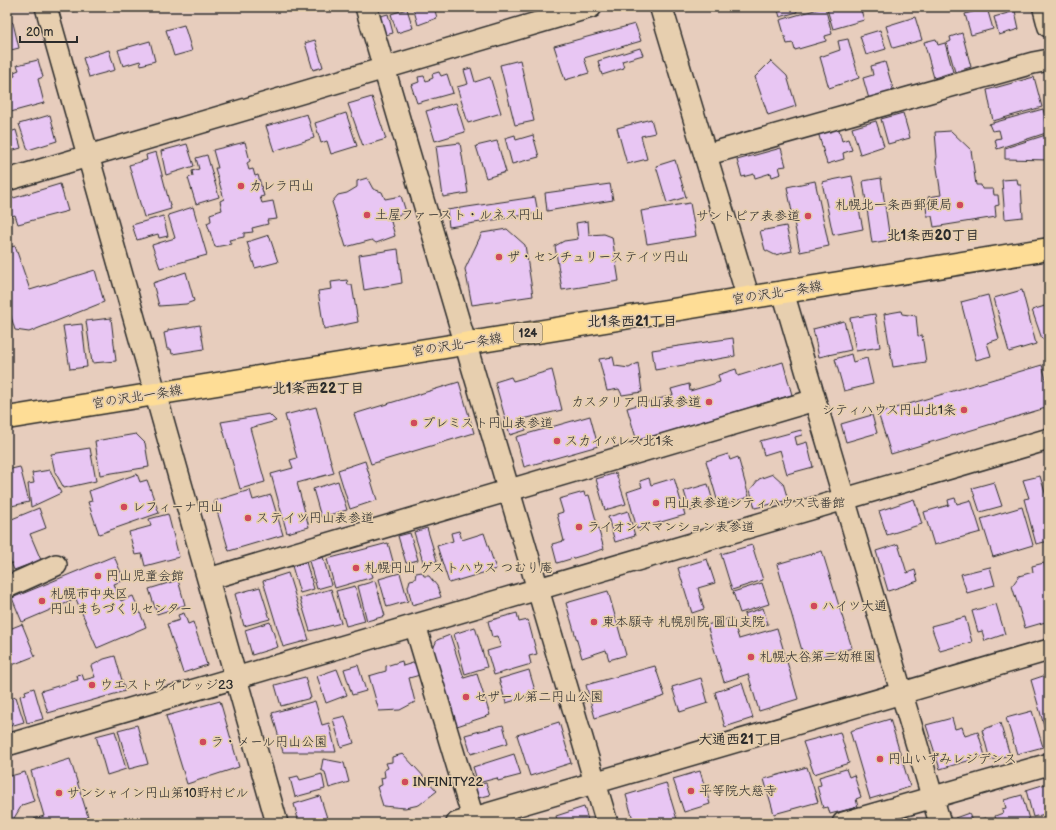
<svg xmlns="http://www.w3.org/2000/svg" width="1056" height="830" viewBox="0 0 1056 830" font-family="'Balsamiq Sans','Klee One',sans-serif">
<style>
.building{fill:#e8c6f3;stroke:#2b2b2b}
.lines{fill:none;stroke-linecap:round;stroke-linejoin:round}
.minor-casing{stroke:#2b2b2b;stroke-width:24}
.tertiary-casing{stroke:#2b2b2b;stroke-width:25}
.primary-casing{stroke:#2b2b2b;stroke-width:25}
.minor{stroke:#e7cfaf;stroke-width:21}
.tertiary{stroke:#e7cfaf;stroke-width:22}
.primary{stroke:#fedd96;stroke-width:22}
.poi-dot{fill:#d1495b;stroke:#e7cfaf;stroke-width:1.5}
.labels{text-anchor:middle;dominant-baseline:central;stroke-width:3.5;stroke-linejoin:round;paint-order:stroke}
.shield{fill:#e7cfaf;stroke:#635c53;stroke-width:1}
.shield-label{font-size:12px;font-weight:bold;fill:#2b2b2b}
.poi-label{font-size:13px;fill:#2b2b2b;stroke:#e7cfaf;text-anchor:start}
.street-label{font-size:13px;fill:#2b2b2b;stroke:#e7cfaf}
.neighbourhood-label{font-size:14px;font-weight:bold;fill:#2b2b2b;stroke:#e7cfaf}
</style>
<rect width="100%" height="100%" fill="#e7cdbd"/>
<filter id="ink" filterUnits="userSpaceOnUse"><feTurbulence type="fractalNoise" baseFrequency=".025" numOctaves="2"/><feDisplacementMap in="SourceGraphic" scale="8" xChannelSelector="R" yChannelSelector="G"/><feConvolveMatrix kernelMatrix="1 2 1 2 8 2 1 2 1" color-interpolation-filters="sRGB"/></filter>
<g filter="url(#ink)">
<path class="building" d="M68,7h22l-20,5z
M413,7h21l3,11 -19,7z
M777,7h18l2,5 -17,5z
M825,7l7,27 -7,2 1,5 -31,9 -2,-7 -6,1 -7,-24z
M834,7h26l4,13 -31,9 -6,-20z
M987,8l6,21 -22,6 -6,-21z
M407,9l6,19 -16,5 -6,-19z
M1015,11l4,18 -20,6 -5,-18z
M388,14l5,19 -15,4 -5,-19z
M915,17l7,23 -29,8 -7,-22z
M7,18l6,5 6,25 -12,3z
M635,24l6,17 -57,17 5,15 -24,7 -11,-34z
M184,25l8,26 -18,5 -8,-26z
M880,30l6,19 -20,6 -6,-19z
M962,33l9,34 -16,5 -8,-29 4,-2 -1,-4z
M848,39l11,39 -30,10 -9,-31 20,-7 -2,-9z
M936,39l2,6 7,-2 8,29 -19,6 -10,-36z
M315,40l8,27 -10,3 -8,-27z
M150,41l5,20 -14,4 -1,-4 -17,5 -5,-16z
M640,48l3,7 -21,6 2,7 -22,7 -4,-14z
M109,50l6,20 -26,7 -6,-19z
M38,60l5,17 -5,2 6,24 -37,10v-27h2l-2,-8 8,-2 -1,-4 5,-2 -2,-5z
M520,60l14,61 -19,4 -15,-60z
M771,61l16,15 9,30 -28,9 -13,-38z
M885,62l9,30 -25,7 -6,-21 10,-3 -2,-9z
M471,68l4,14 15,-5 11,36 -33,10 -11,-36 11,-3 -4,-14z
M439,72l2,4 6,-2 6,19 -36,10 -6,-18 8,-3 -1,-5 6,-1 2,5 7,-3 -1,-4z
M1034,77l8,30 -49,14 -6,-31z
M372,97l14,42 -23,7 -15,-42z
M456,103l9,29 -30,9 -9,-30z
M1043,109l6,23 -52,17 -2,-10 6,-1 -2,-8 -7,1 -3,-7z
M346,113l11,33 -26,8 -4,-13 -6,2 -6,-20z
M903,113l7,25 -22,6 -7,-25z
M307,114l7,24 -40,13 -8,-25z
M50,115l7,26 -29,9 -9,-26z
M651,119l4,14 -14,3 6,23 -20,5 -10,-36z
M876,121l8,25 -24,8 -8,-26z
M838,126l4,15 6,-2 4,11 -9,3 1,6 -17,5 -9,-32z
M16,130l5,18 -14,4v-19z
M951,131l20,19 5,35h5l1,4h11l1,6h4l1,10 -4,1 1,11 -62,10 -2,-11h-5l-1,-10 4,-1 -2,-8 13,-2 -5,-34 1,-4 -2,-25z
M1049,134v26l-44,-1v-11z
M515,135l1,5 17,-5 6,22 -27,7 -7,-26z
M497,141l9,31 -20,6 -10,-32z
M245,142l5,19 -3,2 2,7 4,-1 2,7 3,-1 6,21 -4,1 2,6 11,-2 4,18 -10,1 1,4 -16,4 1,4 -9,1v4l-15,3 2,4 -16,3 -8,-24 4,-2 -1,-7 12,-4 -2,-9 4,-2 -9,-31h3l-5,-18z
M460,143l8,50 -25,4 -7,-51z
M187,144l7,22 -28,9 -5,-24z
M781,148l5,18 -7,1 2,7 -9,3 -1,-4 -16,5 -1,-4 -12,3 -5,-17z
M156,152l15,57 -27,8 -15,-52 18,-5 -1,-5z
M207,155l12,42 -23,7 -8,-26 5,-2 -1,-5 7,-2 -3,-11z
M675,160l11,37 -19,6 -11,-37z
M852,176l11,53 -30,6 -11,-53z
M367,178l6,11 9,3 3,7 16,-3 5,16 -16,6 5,18 -19,7 -4,-3 -26,7 -14,-45 6,-7 9,-2 10,-6v-6z
M881,178l9,62 -18,3 -9,-62z
M1017,179l1,6h3l2,32 -18,2 -3,-39z
M815,181l14,65 -29,6 -13,-65z
M60,184l8,27 -50,13 -3,-9 -8,2v-17z
M610,184l3,16 -66,11 -2,-18z
M535,197l3,16 -89,14 -2,-17z
M690,203l6,33 -49,8 -6,-33z
M193,207l14,48 -47,13 -8,-23 23,-7 -7,-23z
M163,216l5,20 -9,2 -1,-4 -21,6 -5,-15z
M588,221l1,14 15,-1 8,3 7,44 -57,9 -7,-44 9,-5 14,-2 -2,-16z
M786,226l6,25 -17,4 -10,-5 -5,-19z
M507,229l18,16 8,51 -61,9 -7,-36 17,-36z
M269,235l9,27 -23,6 -8,-26z
M15,246l15,44 65,-20 9,32 -75,30 -14,-2 -8,-27v-55z
M398,249l4,34 -38,7 -5,-35z
M186,272l8,29 -8,3 -27,2 -6,-23z
M347,280l1,5h4l6,37 -34,7 -6,-38 14,-2 -1,-7z
M1022,290l14,54 -27,8 -15,-54z
M1049,290v46l-7,3 -10,-29 16,-5 -3,-14z
M988,295l11,44 -12,4 4,13 -15,4 -15,-58z
M901,311l1,3 14,2 2,20 4,-1 4,27 -33,5 -9,-53z
M875,314l5,33 -24,4 -6,-33z
M111,318l5,43 -24,2 -6,-42z
M844,321l7,29 -32,7 -6,-28z
M82,324l5,43 -17,2 -7,-43z
M200,325l4,24 -32,5 -1,-5h-4l-3,-16 4,-1v-2z
M733,338l2,18 -80,14 -3,-20z
M851,354l2,8 14,-4 6,26 -29,7 -9,-32z
M613,357l2,9 14,2 9,-5 4,29 -20,3 -3,-6 -12,2 -8,-32z
M783,362l9,33 -155,46 -10,-33 46,-13 -2,-6 18,-5 1,7 30,-9 -2,-7 18,-6 2,7z
M1042,365l7,25v17l-158,47 -13,-41z
M552,370l10,40 -39,9 3,11 -16,5 -15,-53 16,-5 2,4z
M459,382l15,51 -103,31 -17,-50z
M316,407l18,66 -37,10 12,44 -22,6 -16,-59 22,-6 -3,-8 7,-2 -12,-43z
M269,414l7,7 -26,7 15,54 -25,7 -19,-67z
M872,415l5,18 -31,9 -5,-18z
M590,416l8,30 -74,21 -8,-30z
M801,430l1,5 -7,2 2,8 10,-3 6,25 -26,7 -7,-24 -16,5 -4,-14z
M136,434l9,9 4,24 -49,8 -5,-34z
M90,448l6,33 -32,7 -9,-16 -4,-18z
M728,454l2,6 8,-3 11,40 -30,9 -13,-45z
M365,461l12,39 -27,9 -12,-39z
M20,467l9,35 -22,5v-37z
M50,470l11,23 -30,14 -3,-23 6,-1 -2,-10z
M616,473l10,31 -21,6 -9,-31z
M137,474l3,8 7,-2 12,33 -60,21 -11,-32 4,-1 -3,-10z
M773,474l10,9 5,17 -33,8 -5,-18 9,-11z
M1040,476l9,30v35l-13,3 -12,-45 5,-1 -6,-18z
M649,478l2,7 23,-7 11,37 -48,14 -10,-37 15,-5 -2,-6z
M338,481l9,29 -26,7 -8,-28z
M994,482l8,24 -22,6 -8,-24z
M708,484l6,21 -24,6 -6,-20z
M250,490l3,10 18,-5 12,40 -54,16 -15,-50z
M584,492l1,4 4,-1 15,54 -47,14 -5,-19 12,-3 -7,-27 6,-2 -4,-13z
M955,498l2,6 14,-4 10,32 -47,13 -10,-33 25,-7 -1,-5z
M914,499l8,25 -35,11 -8,-24z
M1022,507l11,38 -40,12 -12,-38z
M39,508l7,20 -16,6 11,26 -27,10 -7,-18v-31z
M628,511l7,25 -20,6 -7,-25z
M168,514l11,43 -34,9 -3,-12 -7,1 -6,-23 22,-6 -2,-7z
M427,528l10,33 -13,4 -10,-33z
M459,531l3,9 22,-7 12,36 -47,14 -12,-37 16,-5 -2,-8z
M410,533l8,27 -12,3 -8,-27z
M388,543l6,22 -23,6 2,6 -38,11 -8,-29z
M898,544l9,29 8,-3 3,11 -30,10 -12,-40z
M752,545l11,35 -31,10 -11,-36z
M822,551l30,97 -47,13 -28,-97z
M114,556l10,24 -10,4 7,17 12,-5 13,31 -49,21 -21,-49 -54,23 -10,-24z
M323,557l8,28 -14,4 -8,-28z
M707,559l8,24 -17,5 6,21 -12,4 -14,-45z
M306,562l8,27 -14,4 -8,-27z
M1044,563l3,10h2v48l-24,7 -13,-42 7,-10 14,-4 -1,-6z
M990,567l5,18 -28,8 -6,-19z
M422,572l2,4h5l8,10 4,11 -29,8 -4,-18 2,-7 5,-1 1,-6z
M288,573l21,67 -26,7 -20,-66z
M400,573l8,28 -21,6 -8,-28z
M178,580l7,25 -28,9 -8,-25z
M375,581l10,35 -18,5 -9,-35z
M762,583l7,21 -29,9 -7,-21z
M355,586l10,35 -19,5 -10,-35z
M260,587l10,32 -26,7 -9,-32z
M331,589l10,34 -31,8 -10,-33z
M608,591l18,64 -17,5 -3,-10 -24,8 -16,-55z
M996,604l9,30 -20,7 -3,-10 -4,1 -6,-21z
M763,608l5,16 -20,5 -4,-15z
M184,613l4,11 5,-2 14,43 -24,8 -16,-49 13,-4 -2,-5z
M517,613l2,9 9,-2 9,34 -8,2 2,8 -37,11 -7,-24 14,-4 -4,-11 -5,1 -4,-16z
M965,617l7,25 -32,9 -9,-25z
M732,618l7,21 38,-11 21,71 -39,12 -11,-37 -24,8 -17,-57z
M270,622l8,25 -26,8 -7,-25z
M22,624l13,32 -28,11v-37z
M475,627l12,40 -22,7 -11,-40z
M450,635l14,43 13,-4 13,41 -33,11 -24,-77 4,-9z
M115,656l10,35 -77,22 -7,-22 37,-11 -1,-5 5,-1 2,6 11,-3 -4,-11 13,-7z
M402,661l1,5 13,-4 4,13 -11,3 6,24 -15,8 -21,1 -10,-35 17,-5v-5z
M358,665l8,26 -14,4 -8,-26z
M655,666l10,30 -70,22 -9,-33z
M337,669l10,26 -21,8 -9,-27z
M529,670l7,24 -30,9 -7,-24z
M1049,674v69l-18,-63z
M305,677l6,21 -30,8 -6,-21z
M701,678l7,25 -28,9 -8,-25z
M742,683l11,35 -28,9 -10,-35z
M34,688l9,31 -16,4 -7,-27 6,-2 -1,-3z
M16,697l8,25 -17,5v-27z
M220,701l19,66 -52,17 -21,-68z
M315,701l7,24 7,-2 7,29h-53l-11,-39z
M1032,711l11,36 -26,7 -11,-36z
M345,716l9,27 -13,4 -8,-28z
M952,718l3,11 7,-2 3,9 13,-4 7,24 -45,13 -14,-44z
M890,719l20,68 -40,12 -20,-68z
M559,722l12,41 -41,13 -13,-41z
M1000,723l10,32 -20,5 -8,-30z
M137,725l11,39 -19,5 -11,-39z
M503,725l5,18 -37,11 -6,-19z
M115,731l11,38 -19,6 -11,-39z
M840,732l9,31 -35,11 -11,-32z
M403,754l34,37 -18,14 -14,3 -22,-2 -6,-19 5,-2 -1,-7 4,-1 -1,-7 4,-2 -2,-5 6,-1v-5z
M514,754l7,21 -23,6 -1,-3 -19,5 -5,-16z
M70,759l20,64h-55l-1,-4 10,-3 -13,-45z
M323,759l21,4 5,19 -20,6 -4,-16 -4,-2z
M807,767l11,35 -44,12 -10,-35z
M846,769l3,8 5,-2 7,22 -5,2 2,8 -28,7 -2,-7 -5,1 -6,-22 4,-1 -2,-8z
M700,771l10,33 -26,8 -11,-33z
M25,772l9,29 -12,4 -11,18h-4v-46z
M322,774l3,15 -30,8 -5,-19 8,-2 2,4z
M486,783l4,12 -12,3 -5,-12z
M666,783l12,40h-44l-8,-28z
M1049,783v30l-16,4 -7,-27z
M1022,795l8,28h-37v-2l3,-1 -1,-4 8,-3 -1,-4 4,-1 -2,-8z
M320,796l7,22 -5,2 1,3h-24l-5,-19z
M584,807l5,16h-31l-2,-7z
M969,813l3,9 14,-4 2,5h-31l-2,-5z"/>
<g class="lines">
<g class="minor-casing">
<path id="minor" d="M46,7l231,816
M366,7l241,816
M705,155l328,-92 16,-3
M7,180l584,-173
M783,292l157,531
M208,579l607,-179
M7,587l49,-22
M415,625l58,193
M7,745l1042,-306
M457,823l592,-173
M843,823l206,-59"/>
</g>
<g class="tertiary-casing">
<path id="tertiary" d="M661,7l87,290
M1044,7l5,19"/>
</g>
<g class="primary-casing">
<path id="primary" d="M7,418l1042,-169"/>
</g>
<use href="#minor" class="minor"/>
<use href="#tertiary" class="tertiary"/>
<use href="#primary" class="primary"/>
</g>
</g>
<g class="poi-dot">
<circle cx="241" cy="186" r="4"/>
<circle cx="960" cy="205" r="4"/>
<circle cx="367" cy="215" r="4"/>
<circle cx="808" cy="216" r="4"/>
<circle cx="499" cy="257" r="4"/>
<circle cx="709" cy="402" r="4"/>
<circle cx="964" cy="410" r="4"/>
<circle cx="414" cy="423" r="4"/>
<circle cx="557" cy="441" r="4"/>
<circle cx="656" cy="503" r="4"/>
<circle cx="124" cy="507" r="4"/>
<circle cx="248" cy="518" r="4"/>
<circle cx="579" cy="527" r="4"/>
<circle cx="356" cy="568" r="4"/>
<circle cx="98" cy="576" r="4"/>
<circle cx="42" cy="601" r="4"/>
<circle cx="814" cy="606" r="4"/>
<circle cx="594" cy="622" r="4"/>
<circle cx="751" cy="657" r="4"/>
<circle cx="92" cy="685" r="4"/>
<circle cx="466" cy="697" r="4"/>
<circle cx="203" cy="742" r="4"/>
<circle cx="880" cy="759" r="4"/>
<circle cx="405" cy="782" r="4"/>
<circle cx="691" cy="791" r="4"/>
<circle cx="59" cy="793" r="4"/>
</g>
<g class="labels">
<rect class="shield" x="514" y="323" width="28" height="20" rx="3"/>
<g class="shield-label">
<text x="528" y="333">124</text>
</g>
<g class="poi-label">
<text x="249" y="186">カレラ円山</text>
<text x="952" y="205" text-anchor="end">札幌北一条西郵便局</text>
<text x="375" y="215">土屋ファースト・ルネス円山</text>
<text x="800" y="216" text-anchor="end">サントピア表参道</text>
<text x="507" y="257">ザ・センチュリーステイツ円山</text>
<text x="701" y="402" text-anchor="end">カスタリア円山表参道</text>
<text x="956" y="410" text-anchor="end">シティハウス円山北1条</text>
<text x="422" y="423">プレミスト円山表参道</text>
<text x="565" y="441">スカイパレス北1条</text>
<text x="664" y="503">円山表参道シティハウス弐番館</text>
<text x="132" y="507">レフィーナ円山</text>
<text x="256" y="518">ステイツ円山表参道</text>
<text x="587" y="527">ライオンズマンション表参道</text>
<text x="364" y="568">札幌円山 ゲストハウス つむり庵</text>
<text x="106" y="576">円山児童会館</text>
<text x="50" y="594">札幌市中央区<tspan x="50" dy="15">円山まちづくりセンター</tspan></text>
<text x="822" y="606">ハイツ大通</text>
<text x="602" y="622">東本願寺 札幌別院 圓山支院</text>
<text x="759" y="657">札幌大谷第二幼稚園</text>
<text x="100" y="685">ウエストヴィレッジ23</text>
<text x="474" y="697">セザール第二円山公園</text>
<text x="211" y="742">ラ・メール円山公園</text>
<text x="888" y="759">円山いずみレジデンス</text>
<text x="413" y="782">INFINITY22</text>
<text x="699" y="791">平等院大慈寺</text>
<text x="67" y="793">サンシャイン円山第10野村ビル</text>
</g>
<g class="street-label">
<text transform="translate(777 293) rotate(-9)">宮の沢北一条線</text>
<text transform="translate(457 345) rotate(-9)">宮の沢北一条線</text>
<text transform="translate(137 397) rotate(-9)">宮の沢北一条線</text>
</g>
<g class="neighbourhood-label">
<text x="933" y="235">北1条西20丁目</text>
<text x="632" y="321">北1条西21丁目</text>
<text x="318" y="388">北1条西22丁目</text>
<text x="740" y="739">大通西21丁目</text>
</g>
</g>
<rect width="1056" height="830" fill="none" stroke="#e7cfaf" stroke-width="24"/>
<rect x="12" y="12" width="1032" height="806" fill="none" stroke="#2b2b2b" stroke-width="1.5" filter="url(#ink)"/>
<path d="M20 36v6h57v-6" fill="none" stroke="#2b2b2b" stroke-width="2"/>
<text x="26" y="36" font-size="12" fill="#2b2b2b" stroke="#e7cfaf" stroke-width="3" paint-order="stroke">20 m</text>
</svg>
